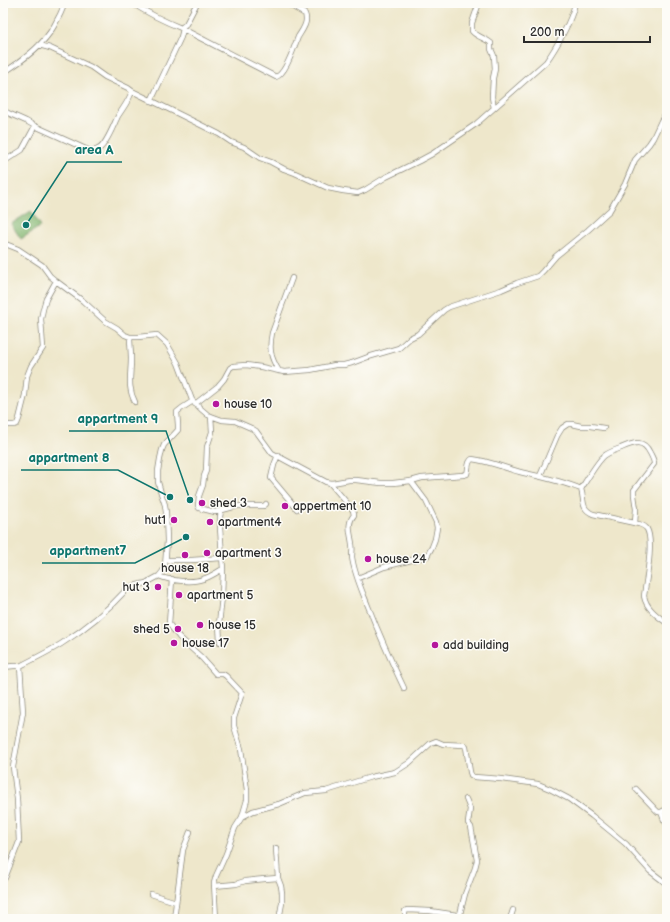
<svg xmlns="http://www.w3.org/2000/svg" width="670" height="922" viewBox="0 0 670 922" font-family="'Balsamiq Sans',sans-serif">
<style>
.forest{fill:#85b772;stroke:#58714e}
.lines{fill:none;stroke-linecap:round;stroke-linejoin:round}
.street-casing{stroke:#8c897b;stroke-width:6}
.street{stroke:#fff;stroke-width:4.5}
.poi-dot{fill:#b5179e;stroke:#fdfcf7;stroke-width:1.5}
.labels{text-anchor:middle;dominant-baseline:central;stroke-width:3;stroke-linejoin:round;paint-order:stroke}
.poi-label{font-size:12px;fill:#2b2b2b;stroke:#fdfcf7;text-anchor:start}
.leader{fill:none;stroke:#0f766e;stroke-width:1.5}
.callout-dot{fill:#0f766e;stroke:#fdfcf7;stroke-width:1.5}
.callout-label{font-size:13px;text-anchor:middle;font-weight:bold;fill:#0f766e;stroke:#fdfcf7;stroke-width:3;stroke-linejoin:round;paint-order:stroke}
</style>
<rect width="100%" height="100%" fill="#fdfcf7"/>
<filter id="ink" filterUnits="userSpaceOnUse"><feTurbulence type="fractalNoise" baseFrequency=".025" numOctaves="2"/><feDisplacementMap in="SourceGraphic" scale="8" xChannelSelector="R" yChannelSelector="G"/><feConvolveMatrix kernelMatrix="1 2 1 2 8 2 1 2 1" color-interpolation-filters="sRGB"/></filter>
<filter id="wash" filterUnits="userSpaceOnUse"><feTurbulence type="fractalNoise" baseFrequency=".012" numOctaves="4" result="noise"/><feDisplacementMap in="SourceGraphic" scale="16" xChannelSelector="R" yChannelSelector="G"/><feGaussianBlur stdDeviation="0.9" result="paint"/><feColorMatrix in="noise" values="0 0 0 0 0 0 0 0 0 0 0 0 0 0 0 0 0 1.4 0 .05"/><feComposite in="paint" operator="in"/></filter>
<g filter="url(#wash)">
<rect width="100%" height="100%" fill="#eee7cb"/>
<path class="forest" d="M31,211l10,15 -20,13 -10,-15z"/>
</g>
<g filter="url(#ink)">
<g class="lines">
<g class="street-casing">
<path id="street" d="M132,3c14,9 34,19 49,25l95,49c10,-3 18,-30 22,-40 3,-5 8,-11 8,-17 0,-3 0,-4 -1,-6l-19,-11
M479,3l-7,20v8c5,6 13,7 19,12v6l3,7 1,13 -2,9 -1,19 2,11
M181,28l5,-4 11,-21
M39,45l11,3 41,19 14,10 23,11 4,3 69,34 18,9 12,8 13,5 16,11 11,4 13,7 11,4 33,15 15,3 15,2 7,-3 21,-13 33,-16 13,-7 44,-30 70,-62c10,-14 26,-42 29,-59
M3,73c19,-12 40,-27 51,-47 4,-7 8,-15 11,-23
M151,101l30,-64 2,-8
M3,110l5,3 18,8 9,5 53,24c4,1 8,1 12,-2 7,-5 14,-24 18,-32 5,-8 11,-15 14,-25
M3,162l19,-12 13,-24
M3,243l15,6 24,16 8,11 6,5 27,20 22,20 12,7 8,7 5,2h8l19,-2 10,9 11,19 14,37 9,9 7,6 14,5 13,1 16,7 5,3 16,22 54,29 6,1 17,-3h7l25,3h12l18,-2 11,-3 41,-3 4,-1c2,-6 0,-12 5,-15 18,2 34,10 52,14 19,4 38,8 57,16 4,12 -1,19 12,25l46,10c3,1 6,2 8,5 7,13 -1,52 -3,67 2,12 13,20 23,27
M130,337c0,7 1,14 1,22 0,16 -4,28 4,43
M279,371c-9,-14 -10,-23 -7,-38l20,-55
M195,404l23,-18 6,-7 6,-11 3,-2 13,-1 15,2 23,5 26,-2 25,-5h9l8,-2 16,-6 31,-9 11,-10 8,-4 26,-24 5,-3 52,-17 16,-7 21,-7 5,-5 13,-15 32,-26 22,-20 15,-26 10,-24 14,-16 4,-6 8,-17 6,-9
M211,416l1,16 -5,15 -1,24 -2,5 -1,9 -4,11 -1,10 1,2 16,4 22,-6h27l2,-2
M3,425h11l3,-1 2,-5 6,-24 2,-19 4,-10 12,-18 -2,-29 2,-10 3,-10 10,-18
M278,455l-4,10 -3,13 26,31
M540,476l17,-40 5,-8 6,-4h4l9,2h9l14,2
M330,483l23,27 1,5c-8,9 -3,19 -2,29 1,5 0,9 0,13 2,16 10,34 16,49 11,28 23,55 36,82
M581,489c5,-8 16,-27 23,-33 5,-4 11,-6 17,-8 12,-5 22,-10 29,5 2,4 4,7 4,11l-20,26v5l2,14 -1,14
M166,560h26l30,-2
M159,576c11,5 33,7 44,3 7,-2 14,-7 20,-10
M358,578l26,-11 43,-11 5,-9 3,-8 2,-11 -1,-6 -10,-21 -15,-20
M172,579l-3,45 10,13 23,21 14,16h7l3,2 16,17 -8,25v8l7,23 6,41v10l-5,17
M220,642l-1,-18 3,-27 1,-28 -3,-41v-11l1,-6
M3,667l11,-1h6c14,-7 28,-14 41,-22 24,-15 47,-34 66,-55l6,-3 13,-3 13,-7 4,-5 2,-5 2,-25 -1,-28 -1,-8 -4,-12 -3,-11v-11l2,-12 2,-9 2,-5 14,-15v-5l-1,-13 5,-4 11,-7
M636,789l19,20 3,3h3l3,8 3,4
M661,812l6,-3
M276,848l2,30 3,8 1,7v10l-2,11
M3,880l2,-2 14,-36 -2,-43 -4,-32 10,-55 -3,-46
M214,886l22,-2 9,-3 20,-2 13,-1
M151,894l25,8
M174,919l9,-69 7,-18
M216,919l-2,-36 2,-7 10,-22 9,-26 7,-11 11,-6 26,-7 26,-11 21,-2 45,-14 24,-5 14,-9 22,-20 5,-2 7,3 21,1 2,2 4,25 1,3 3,2 27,2 37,5 12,5 19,10 23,17 34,28 24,27 17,13
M405,919v-8l2,-1 23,1 27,4h2l1,-1 5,-20 10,-26 2,-8 -6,-33 -3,-4 2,-14 -4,-10
M510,919l3,-9"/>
</g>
<use href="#street" class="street"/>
</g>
</g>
<g class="poi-dot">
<circle cx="216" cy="404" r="4"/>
<circle cx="202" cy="503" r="4"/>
<circle cx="285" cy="506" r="4"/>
<circle cx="174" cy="520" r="4"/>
<circle cx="210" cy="522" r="4"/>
<circle cx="207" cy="553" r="4"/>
<circle cx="185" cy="555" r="4"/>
<circle cx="368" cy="559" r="4"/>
<circle cx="158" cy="587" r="4"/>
<circle cx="179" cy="595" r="4"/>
<circle cx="200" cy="625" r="4"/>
<circle cx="178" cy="629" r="4"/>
<circle cx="174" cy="643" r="4"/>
<circle cx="435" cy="645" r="4"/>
</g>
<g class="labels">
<g class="poi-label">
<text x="224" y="404">house 10</text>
<text x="210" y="503">shed 3</text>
<text x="293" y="506">appertment 10</text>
<text x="166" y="520" text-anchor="end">hut1</text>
<text x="218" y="522">apartment4</text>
<text x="215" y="553">apartment 3</text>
<text x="376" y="559">house 24</text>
<text x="185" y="568" text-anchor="middle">house 18</text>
<text x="150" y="587" text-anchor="end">hut 3</text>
<text x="187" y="595">apartment 5</text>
<text x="208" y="625">house 15</text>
<text x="170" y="629" text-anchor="end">shed 5</text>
<text x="182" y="643">house 17</text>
<text x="443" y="645">add building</text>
</g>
</g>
<path class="leader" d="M26 225L67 162H122M190 500L166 431H69M170 497L118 470H21M186 537L135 563H42"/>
<g class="callout-dot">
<circle cx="26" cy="225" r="4"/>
<circle cx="190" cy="500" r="4"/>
<circle cx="170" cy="497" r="4"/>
<circle cx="186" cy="537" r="4"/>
</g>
<g class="callout-label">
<text x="94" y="154">area A</text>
<text x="118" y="423">appartment 9</text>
<text x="69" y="462">appartment 8</text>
<text x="88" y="555">appartment7</text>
</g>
<rect width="670" height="922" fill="none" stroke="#fdfcf7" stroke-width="16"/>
<path d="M524 36v6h126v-6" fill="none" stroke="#2b2b2b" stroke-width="2"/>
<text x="530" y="36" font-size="12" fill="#2b2b2b" stroke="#fdfcf7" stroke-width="3" paint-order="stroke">200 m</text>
</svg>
